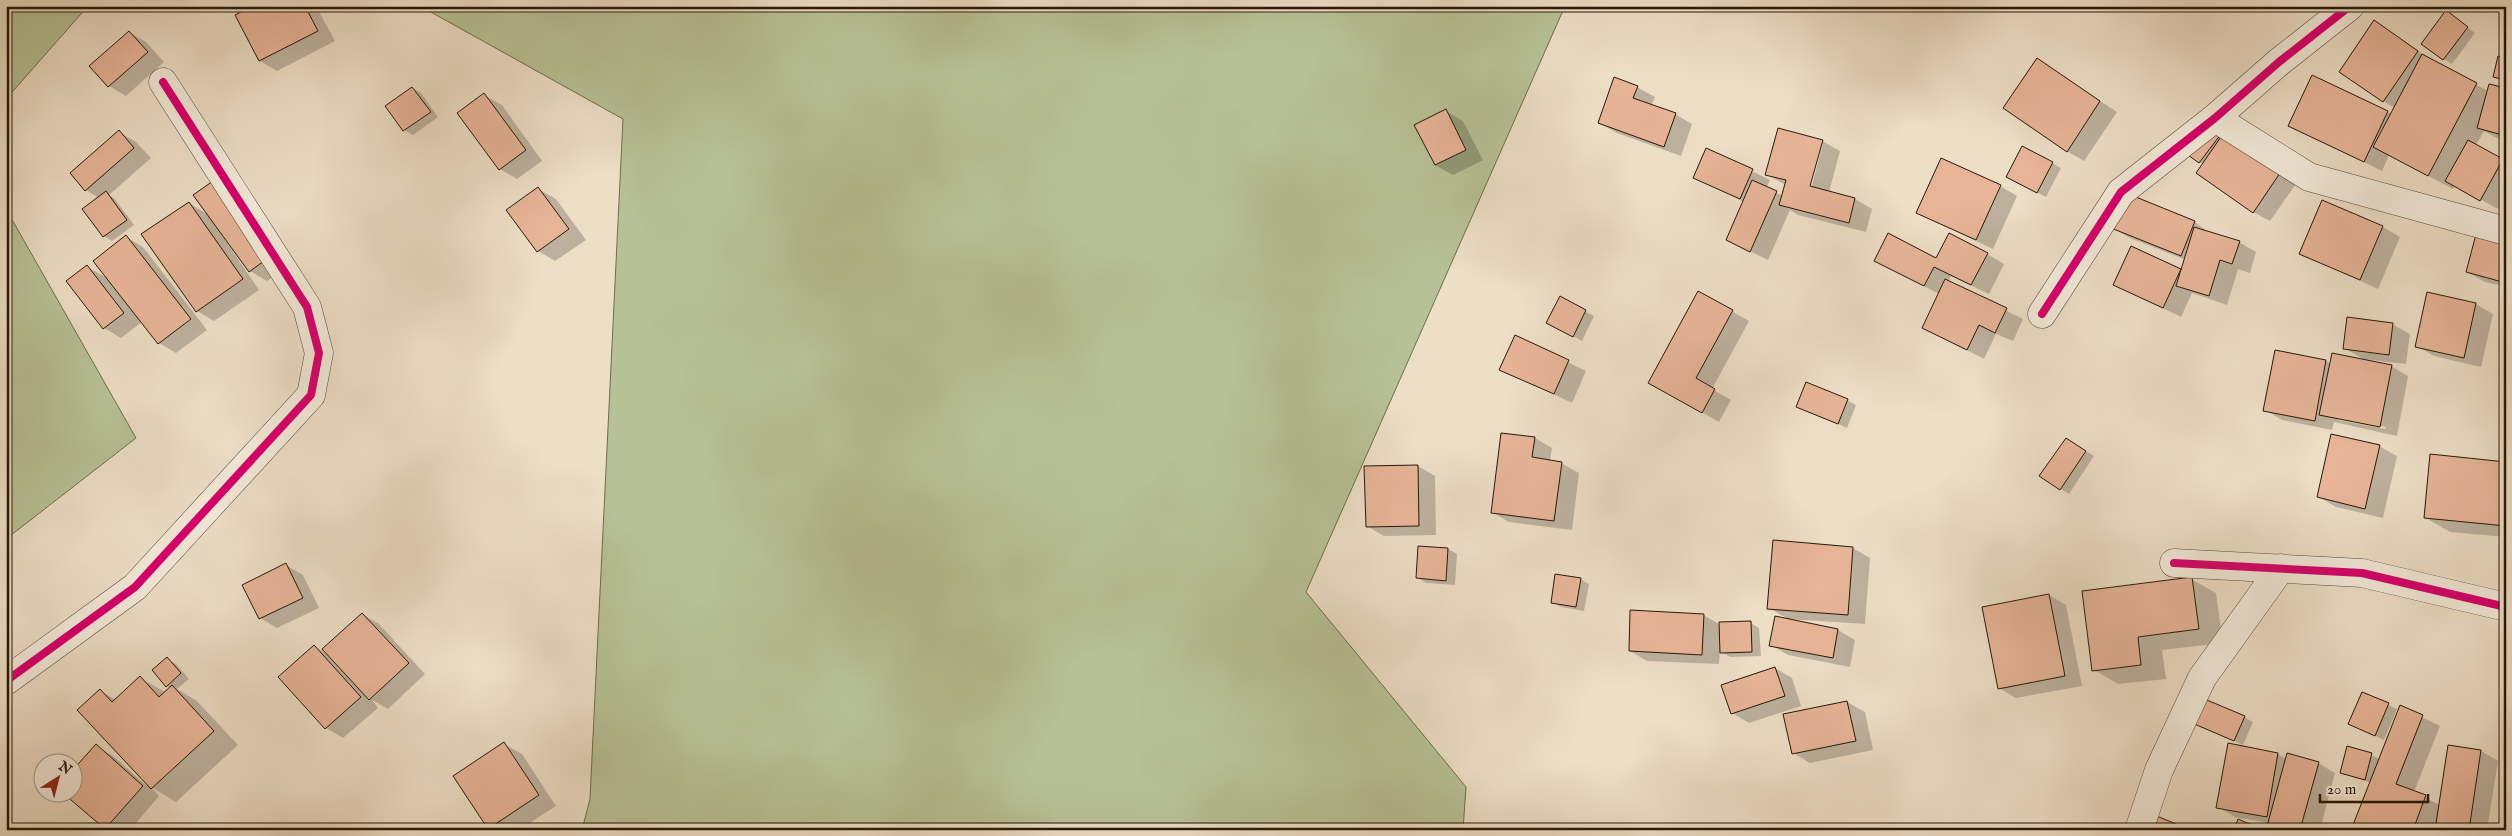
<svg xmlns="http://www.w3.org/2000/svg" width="2512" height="836" viewBox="0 0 2512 836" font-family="'IM FELL English',serif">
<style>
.green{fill:#b7c196;stroke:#6e6c4e}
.shadow{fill:#0003;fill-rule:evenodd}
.building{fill:#e7b498;stroke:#261806}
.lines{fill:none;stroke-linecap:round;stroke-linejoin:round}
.minor-casing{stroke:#584a36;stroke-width:29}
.minor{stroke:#f3eada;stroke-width:28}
.cycleway-casing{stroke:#f3eada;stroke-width:11}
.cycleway{stroke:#d6006c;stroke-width:8}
</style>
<rect width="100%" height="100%" fill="#eddec6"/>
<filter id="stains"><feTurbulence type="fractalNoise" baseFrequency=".004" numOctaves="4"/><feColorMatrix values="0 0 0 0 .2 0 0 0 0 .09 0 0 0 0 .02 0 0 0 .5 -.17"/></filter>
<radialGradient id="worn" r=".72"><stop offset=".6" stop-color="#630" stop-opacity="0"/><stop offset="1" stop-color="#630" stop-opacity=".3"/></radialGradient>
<path class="green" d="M6,6h82l-82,93z
M420,6h1145l-259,586 160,195 -3,43h-881l8,-31 33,-680z
M6,209l130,229 -130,101z"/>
<path class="shadow" d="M256,6h60l19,35 -58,30 -17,-10z
M2454,17l21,16 -23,31 -8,-5z
M2374,22l60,40 54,29 18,-1v53l-22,-12 -8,14 30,17v33l-8,14 -43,-24 -2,4 -64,-34 -7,16 -93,-46 98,-13 5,2 3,-6 -12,-7z
M129,32l17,10 18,20 -38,34 -17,-10z
M2037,60l80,52 -33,49 -17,-10z
M1637,87l18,10 -4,9 24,8 17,10 -11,32 -64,-23 -18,-10z
M412,88l9,5 17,24 -25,18 -9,-5z
M484,95l18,10 40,56 -25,18 -17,-10z
M1446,111l17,10 20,39 -30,15 -18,-10z
M2211,127l87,54 -28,40 -17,-9 -53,-50z
M119,132l17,10 15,16 -42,37 5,3 20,27 -22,16 -8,-5 -5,-38 -13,-8z
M1822,141l18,10 -11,41 26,7 17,10 -6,23 -68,-17 -8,-5 -22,50 -41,-20 17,-38 -50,-25 12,-28 64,31 -4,8 17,8 3,-11 -19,-10zM1820,144h3l-13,48h-2z
M2023,147l38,21 -15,29 -39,-21z
M241,185l54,76 -28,20 -17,-10 -27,-38 -2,1 38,56 -45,31 -17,-10 -8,-108 21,13z
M2000,186l17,10 -24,53 -75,-36z
M538,189l18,10 30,41 -31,21 -17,-10z
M2127,195l68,27 16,12 28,8 17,10 -6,21 -12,-4 -11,36 -35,-12 -11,24 -66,-32 17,-38 50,24 4,-11 -56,-22 -17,-10z
M2323,201l60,26 17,10 -22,52 -77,-36z
M2506,231v56l-21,-5 -18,-10z
M126,237l17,10 64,83 -31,23 -17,-10 -17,-21 -21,16 -17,-10 -17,-61 22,12z
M1987,254l17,10 -15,30 -38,-18 -3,6 75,37 -10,22 -17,-7 -12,25 -61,-31 16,-34 -64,-33 62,-2z
M1699,293l50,28 -37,68 19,11 -12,22 -69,-39z
M1560,298l34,18 -12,25 -25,-14z
M2476,304l17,10 -12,53 -47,-11 -18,-10z
M2392,324l18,10 -4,30 -43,-5 -19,-11z
M1515,337l71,34 -14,32 -71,-34z
M2326,361l5,3 60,2 17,10 -11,60 -63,-14 -2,8 -50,-10 -17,-10zM2338,417l48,10v2l-48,-9z
M1847,400l9,5 -9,23 -49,-22z
M1502,435l33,3 17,10 -2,13 11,2 18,10 -7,57 -63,-8 -17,-10z
M2075,444l19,12 -25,38 -8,-5z
M2379,446l18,10 -14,62 -47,-11 -17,-10z
M2506,463v74l-56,-5 -24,-14z
M1418,466l17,10 1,59 -52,1 -17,-10z
M1420,547l28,2 9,5 -2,31 -29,-2 -8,-5z
M1853,548l17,10 -5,66 -77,-5 -19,-11z
M286,565l17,10 16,33 -42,20 -17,-10z
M1580,579l9,5 -5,27 -23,-4 -9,-5z
M2191,579l25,14 7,50 -61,7 4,29 -48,5 -24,-14z
M2049,595l17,10 16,81 -66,12 -17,-10z
M362,614l17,10 46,50 -37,35 -16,-9 6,8 -35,30 -17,-10 -46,-51 34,-31 13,8z
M1703,615l16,9 32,-1 8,5 2,28 -31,1 -10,-6 -1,13 -72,-3 -17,-10z
M1838,630l17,10 -5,27 -62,-12 -17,-10z
M167,659l9,5 13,15 -12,10 20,12 41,44 -62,57 -25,-15 8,9 -29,34h-22l-42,-36h6l24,-48 17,10 34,30 2,-1 -49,-94 16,9 24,-22 25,14 6,-4 -4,-2z
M1775,668l17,10 9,28 -52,17 -17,-10z
M2363,693l34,16 -13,31 -35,-17z
M1847,702l18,10 8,38 -63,13 -17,-10z
M2401,707l39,19 -26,66 26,13 9,-59 32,5 17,10 -11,69h-51v-5l-2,5h-82l19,-47 -30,-11 7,-25 32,12z
M2244,717l9,5 -10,23 -50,-23z
M504,744l18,10 34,52 -37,24h-26l-4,-2z
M2229,745l49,9 8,5 32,4 17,10 -15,57h-53l2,-7 -34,-6 -17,-10z"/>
<path class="building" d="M253,6h52l13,25 -59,30 -24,-46z
M2446,10l22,17 -25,33 -22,-16z
M2374,20l44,31 -35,51 -44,-30z
M129,31l19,21 -40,35 -19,-21z
M2422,54l55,29 -49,93 -55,-29z
M2498,56l8,2v22l-13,-3z
M2037,58l63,43 -33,51 -64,-44z
M2312,75l76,36 -24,51 -76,-36z
M1614,77l24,9 -5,12 43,15 -12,34 -66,-24z
M2489,84l17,4v48l-29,-8z
M412,87l19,25 -28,19 -18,-25z
M484,93l42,57 -27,20 -42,-57z
M1446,109l20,41 -31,15 -21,-40z
M2211,126l10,8 -22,29 -11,-8z
M1778,128l45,12 -13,46 45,12 -6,25 -70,-18 7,-25 -21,-5z
M119,130l15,18 -49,43 -15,-18z
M2225,131l57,39 -29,43 -57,-40z
M2468,140l35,19 -23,42 -35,-20z
M2022,146l31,16 -16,31 -31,-16z
M1706,148l47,21 -13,30 -47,-21z
M1941,158l60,27 -25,55 -60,-27z
M223,174l56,76 -30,22 -56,-77z
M1752,180l25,11 -27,61 -24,-12z
M538,187l31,42 -32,23 -31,-42z
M106,191l21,29 -24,17 -21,-28z
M2126,193l69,28 -14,35 -70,-28z
M2322,200l61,26 -23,54 -61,-26z
M189,202l54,77 -47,33 -55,-78z
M2479,223l27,7v53l-40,-11z
M2194,227l46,14 -8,23 -12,-4 -11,36 -33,-10z
M1888,233l48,25 13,-25 39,20 -17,32 -37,-18 -10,19 -50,-25z
M126,235l65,84 -33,25 -65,-83z
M2131,246l50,23 -18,39 -50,-23z
M87,265l37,48 -21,16 -37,-48z
M1945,279l62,29 -12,25 -16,-8 -12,25 -45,-22z
M1698,291l35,19 -37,68 19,11 -13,24 -54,-30z
M2427,292l49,11 -12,55 -49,-11z
M1560,296l26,14 -13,27 -27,-14z
M2347,317l46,6 -4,32 -46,-6z
M1515,335l54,25 -15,34 -55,-24z
M2275,350l51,10 -11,61 -52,-10z
M2332,353l60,12 -12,62 -61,-12z
M1806,382l42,17 -10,25 -42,-17z
M1501,433l34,4 -3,20 30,5 -8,59 -63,-8z
M2331,434l49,11 -15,64 -48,-12z
M2066,438l20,13 -26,39 -21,-14z
M2430,454l76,8v64l-82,-8z
M1418,465l1,61 -53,1 -2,-61z
M1773,540l80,7 -5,68 -81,-6z
M1418,546l30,2 -2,33 -30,-3z
M286,563l17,35 -44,21 -17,-34z
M1555,574l26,4 -5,29 -25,-4z
M2192,577l7,52 -61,8 3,28 -49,6 -10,-80z
M2049,594l16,82 -67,13 -16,-82z
M1630,610l74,4 -2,41 -73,-4z
M362,613l47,50 -40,37 -47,-51z
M1775,616l63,13 -5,29 -64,-12z
M1751,621l1,31 -32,1 -1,-31z
M314,645l47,52 -36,32 -47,-52z
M167,657l14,16 -15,14 -14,-17z
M1775,667l10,29 -54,18 -10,-29z
M140,676l19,21 13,-12 42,46 -63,58 -74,-79 23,-21 12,13z
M2362,692l27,11 -14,33 -27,-12z
M2202,698l43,18 -11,25 -42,-18z
M1847,701l9,40 -64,13 -9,-40z
M2400,705l23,10 -27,69 30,11 -13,35h-62z
M504,742l35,53 -51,34 -35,-53z
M2228,743l50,10 -11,64 -51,-9z
M96,744l47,42 -38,43 -41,-35h8v-23z
M2448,745l33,5 -12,80h-34z
M2347,746l25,7 -7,27 -25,-7z
M2287,753l32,9 -19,68h-34z
M2154,815l37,15h-42z
M2238,819l26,11h-30z"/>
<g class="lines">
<g class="minor-casing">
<path id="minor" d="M2215,118l94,59 197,54
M2042,314l79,-122 94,-74 64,-56 71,-56
M2174,563l188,10 144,34
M6,681l129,-94 176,-192 8,-42 -12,-46 -144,-225
M2139,830l20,-60 43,-92 79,-110"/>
</g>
<use href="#minor" class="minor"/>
<g class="cycleway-casing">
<path id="cycleway" d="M2042,314l79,-122 94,-74 64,-56 71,-56
M2174,563l188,10 144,34
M6,681l129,-94 176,-192 8,-42 -12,-46 -144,-225"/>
</g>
<use href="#cycleway" class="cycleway"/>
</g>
<rect width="2512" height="836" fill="none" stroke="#eddec6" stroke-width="25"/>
<rect x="8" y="8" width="2497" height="821" fill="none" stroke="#261806" stroke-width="2.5"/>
<rect x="12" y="12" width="2487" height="811" fill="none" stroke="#261806"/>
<g transform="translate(58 778) rotate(36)"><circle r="24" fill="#f3eada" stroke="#a19685"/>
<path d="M0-4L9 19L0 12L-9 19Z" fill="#8f2418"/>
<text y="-8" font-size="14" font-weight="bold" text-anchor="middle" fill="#261806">N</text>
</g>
<path d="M2320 794v8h108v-8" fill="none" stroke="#261806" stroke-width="2.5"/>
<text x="2327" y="794" font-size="15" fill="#261806" stroke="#f3eada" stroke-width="4" paint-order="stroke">20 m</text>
<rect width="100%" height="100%" filter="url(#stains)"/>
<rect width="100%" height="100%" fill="url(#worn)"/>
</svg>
